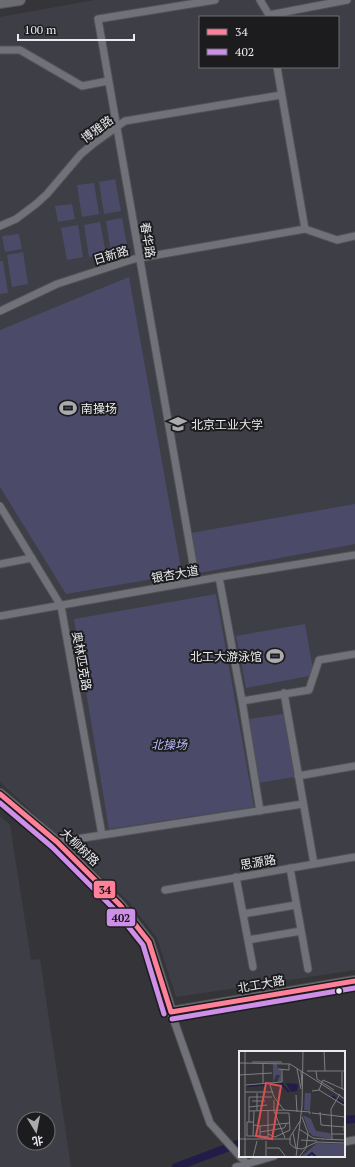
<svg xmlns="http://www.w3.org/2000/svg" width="355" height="1167" viewBox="0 0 355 1167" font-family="'PT Serif','Noto Sans SC',serif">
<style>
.built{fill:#3e3e47;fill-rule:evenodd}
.green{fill:#4b4b69}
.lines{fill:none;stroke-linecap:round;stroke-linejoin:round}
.canal{stroke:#221d48;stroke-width:8}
.street-casing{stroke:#535355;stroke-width:9}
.secondary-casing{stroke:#535355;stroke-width:12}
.street{stroke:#71717a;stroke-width:7}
.secondary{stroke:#6b6b72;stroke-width:10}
.bus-1-casing{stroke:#1c1c1f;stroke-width:8}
.bus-2-casing{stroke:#1c1c1f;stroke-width:8}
.bus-1{stroke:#ff8098;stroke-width:5}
.bus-2{stroke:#ce8fe9;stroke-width:5}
.bus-dot{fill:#eaebee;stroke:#1c1c1f;stroke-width:1.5}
.labels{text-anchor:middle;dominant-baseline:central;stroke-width:4;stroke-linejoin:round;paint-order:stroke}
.street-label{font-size:12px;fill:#eaebee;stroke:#1c1c1f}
.poi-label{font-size:12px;fill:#eaebee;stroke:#1c1c1f;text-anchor:start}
.park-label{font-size:12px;font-style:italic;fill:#b7b7f8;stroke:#1c1c1f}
.inset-river{fill:none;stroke:#221d48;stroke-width:2}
.inset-road{fill:none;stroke:#7d7e81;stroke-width:1}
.view{fill:#da4f50;fill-opacity:0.15;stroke:#da4f50;stroke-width:2}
.inset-edge{fill:none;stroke:#eaebee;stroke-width:2}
.line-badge{stroke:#1c1c1f;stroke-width:1.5}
.pale-badge-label{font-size:11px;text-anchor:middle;font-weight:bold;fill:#111}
</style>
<rect width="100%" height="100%" fill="#353539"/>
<path class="built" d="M95,0h260v970l-179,27 -19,-59 -28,-36 -129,-120v-765zM200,17h138v50h-138z
M0,816l10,9 21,135 9,-1 31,208h-71zM24,1119h24v24h-24z"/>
<path class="green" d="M115,179l6,32 -17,3 -5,-32z
M94,183l5,31 -17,3 -5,-32z
M72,204l3,15 -17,3 -3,-16z
M122,218l6,32 -17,3 -5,-32z
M100,222l6,32 -17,3 -5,-32z
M78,225l5,32 -16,3 -6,-32z
M19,234l3,15 -17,3 -3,-16z
M23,252l5,32 -16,3 -5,-32z
M0,261h3l5,32 -8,1z
M129,277l53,297 -116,20 -66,-107v-157z
M355,504v40l-156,29 -8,-40z
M216,594l38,213 -145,22 -35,-210z
M305,624l9,51 -68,13 -10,-52z
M284,714l10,63 -35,6 -10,-64z"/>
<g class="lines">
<path class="canal" d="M344,1120l11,-1
M176,1167l64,-24"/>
<g class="street-casing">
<path id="street" d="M260,0l9,15
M269,17v-2l78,-15
M0,50h20l62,36 26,-5
M277,67l28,162 32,11 18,-4
M0,226l16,-7 20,-15 11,-10 34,-40 12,-10 32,-23 156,-26
M0,311l57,-27 77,-25 171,-30
M0,506l61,100 41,229
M0,564l32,-6
M219,577l23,124 18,110
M196,581l-98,-562 117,-19
M0,616l219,-39 136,-22
M284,693l30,171
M242,701l67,-11 10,-30 36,-6
M298,776l57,-10
M57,842l246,-38
M290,868l18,101
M236,877l17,90
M165,890l190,-33
M243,914l53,-9
M248,940l53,-9
M171,1012l39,111 36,40
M344,1142l11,-2
M236,1167l38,-11"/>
</g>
<g class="secondary-casing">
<path id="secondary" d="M0,3l20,-3
M0,794l57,48 63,63 29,37 22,70 184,-31"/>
</g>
<use href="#street" class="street"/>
<use href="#secondary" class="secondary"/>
<g class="bus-1-casing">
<path id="bus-1" d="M0,794l57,48 63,63 29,37 22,70
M171,1012l184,-31"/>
</g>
<g class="bus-2-casing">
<path id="bus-2" d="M0,803l52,44 63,63 28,35 21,69
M172,1019l183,-31"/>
</g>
<use href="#bus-1" class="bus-1"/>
<use href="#bus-2" class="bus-2"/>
</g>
<defs>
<g id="stadium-bare" transform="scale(1.38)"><path d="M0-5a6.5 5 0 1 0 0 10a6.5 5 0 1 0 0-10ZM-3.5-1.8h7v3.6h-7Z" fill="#ababaf" stroke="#1c1c1f" stroke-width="2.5" paint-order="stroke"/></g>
<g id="university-bare" transform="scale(1.38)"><path d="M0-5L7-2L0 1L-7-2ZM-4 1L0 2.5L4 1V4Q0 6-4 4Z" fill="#ababaf" stroke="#1c1c1f" stroke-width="2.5" paint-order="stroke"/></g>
</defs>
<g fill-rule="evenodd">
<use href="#stadium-bare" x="68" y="408"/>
<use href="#university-bare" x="178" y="424"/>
<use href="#stadium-bare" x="275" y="656"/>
</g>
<circle class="bus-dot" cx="339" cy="991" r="3.5"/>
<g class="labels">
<g class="street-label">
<text transform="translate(97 129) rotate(-36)">博雅路</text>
<text transform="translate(148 240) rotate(80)">春华路</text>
<text transform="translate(111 255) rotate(-17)">日新路</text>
<text transform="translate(175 574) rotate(-10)">银杏大道</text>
<text transform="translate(82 661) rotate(80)">奥林匹克路</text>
<text transform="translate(80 847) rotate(44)">大柳树路</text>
<text transform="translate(258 862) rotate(-10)">思源路</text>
<text transform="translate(261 984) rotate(-10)">北工大路</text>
</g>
<g class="poi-label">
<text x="81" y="408">南操场</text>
<text x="191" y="424">北京工业大学</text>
<text x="262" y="656" text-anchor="end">北工大游泳馆</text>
</g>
<g class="park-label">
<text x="169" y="744">北操场</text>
</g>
</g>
<g transform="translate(239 1051)">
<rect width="106" height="106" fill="#353539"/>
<path d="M34,13h4l1,6h3l1,12 -5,1 3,-8h-4l-3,8zM66,42h6l-1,18 -6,-1zM64,64l8,4 5,12 14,2 2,6 -19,-3 -4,-4zM78,92l28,1v13h-44z" fill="#4b4b69"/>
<path d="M47,32l12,1 -1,7 -6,1z" fill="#221d48"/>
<path class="inset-river" d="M8,35l34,-3 8,9M93,45l13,8M68,106l5,-4 4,4"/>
<path class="inset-road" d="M85,0l1,20M13,11h30M0,12l51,1 55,35M39,18l11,1v-6M43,18v13M58,18l4,20M62,20l1,15M68,20h38M77,20l1,8 17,11M0,24l33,-2M24,33v-20M7,34l36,-3M31,34l4,12 10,13 26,2v2M103,38v-17M80,39l4,-10 22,10M73,40l7,-1 26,16M6,41h28M57,44l1,17M35,49v11l11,27M13,50h13M10,56l18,-2M10,60l35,-1M15,60l-1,25h7v-10l-6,-1M18,60v-18M81,61l1,13 23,2M73,62l33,4M61,70l-10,16v7l5,4 7,1 15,-7 27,1M10,71v-25h23M21,75l29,-3M60,78l14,9 10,1M105,80l1,-20M21,81l24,-4 3,-5M54,82l3,15M29,83l7,3 15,-7 -1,-17h-14M92,83h14M14,85h-6v-14h7M21,85l8,1v-26M0,88h52M83,88l23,1M93,88l-1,-30 9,-15M62,89l16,1M28,97h12l7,9M6,106v-106M14,106l4,-16M27,106v-16M57,106l6,-51 1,-55M60,106l7,-9 2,-15 -6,-16"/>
<path class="view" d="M27,32l15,3 -9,53 -16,-3z"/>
<rect width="106" height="106" class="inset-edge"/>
</g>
<g class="line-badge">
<rect x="93" y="880" width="23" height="19" rx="4" fill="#ff8098"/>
<rect x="106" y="908" width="30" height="19" rx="4" fill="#ce8fe9"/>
</g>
<g class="pale-badge-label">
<text x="105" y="894">34</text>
<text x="121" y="922">402</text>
</g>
<rect x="199" y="16" width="140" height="52" fill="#1c1c1f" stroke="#6e6f72"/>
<rect x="207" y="29" width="20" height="6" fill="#ff8098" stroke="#6e6f72"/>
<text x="235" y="36" font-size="12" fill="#eaebee">34</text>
<rect x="207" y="49" width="20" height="6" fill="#ce8fe9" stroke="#6e6f72"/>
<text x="235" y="56" font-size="12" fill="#eaebee">402</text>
<g transform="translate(36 1131) rotate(170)"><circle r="19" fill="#1c1c1f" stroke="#6e6f72"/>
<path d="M0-3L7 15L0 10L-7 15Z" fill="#ababaf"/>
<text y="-6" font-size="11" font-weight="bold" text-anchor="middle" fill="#eaebee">北</text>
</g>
<path d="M18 34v6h116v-6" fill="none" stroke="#eaebee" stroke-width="2"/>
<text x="24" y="34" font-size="12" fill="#eaebee" stroke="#1c1c1f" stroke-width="3" paint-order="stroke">100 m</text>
</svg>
